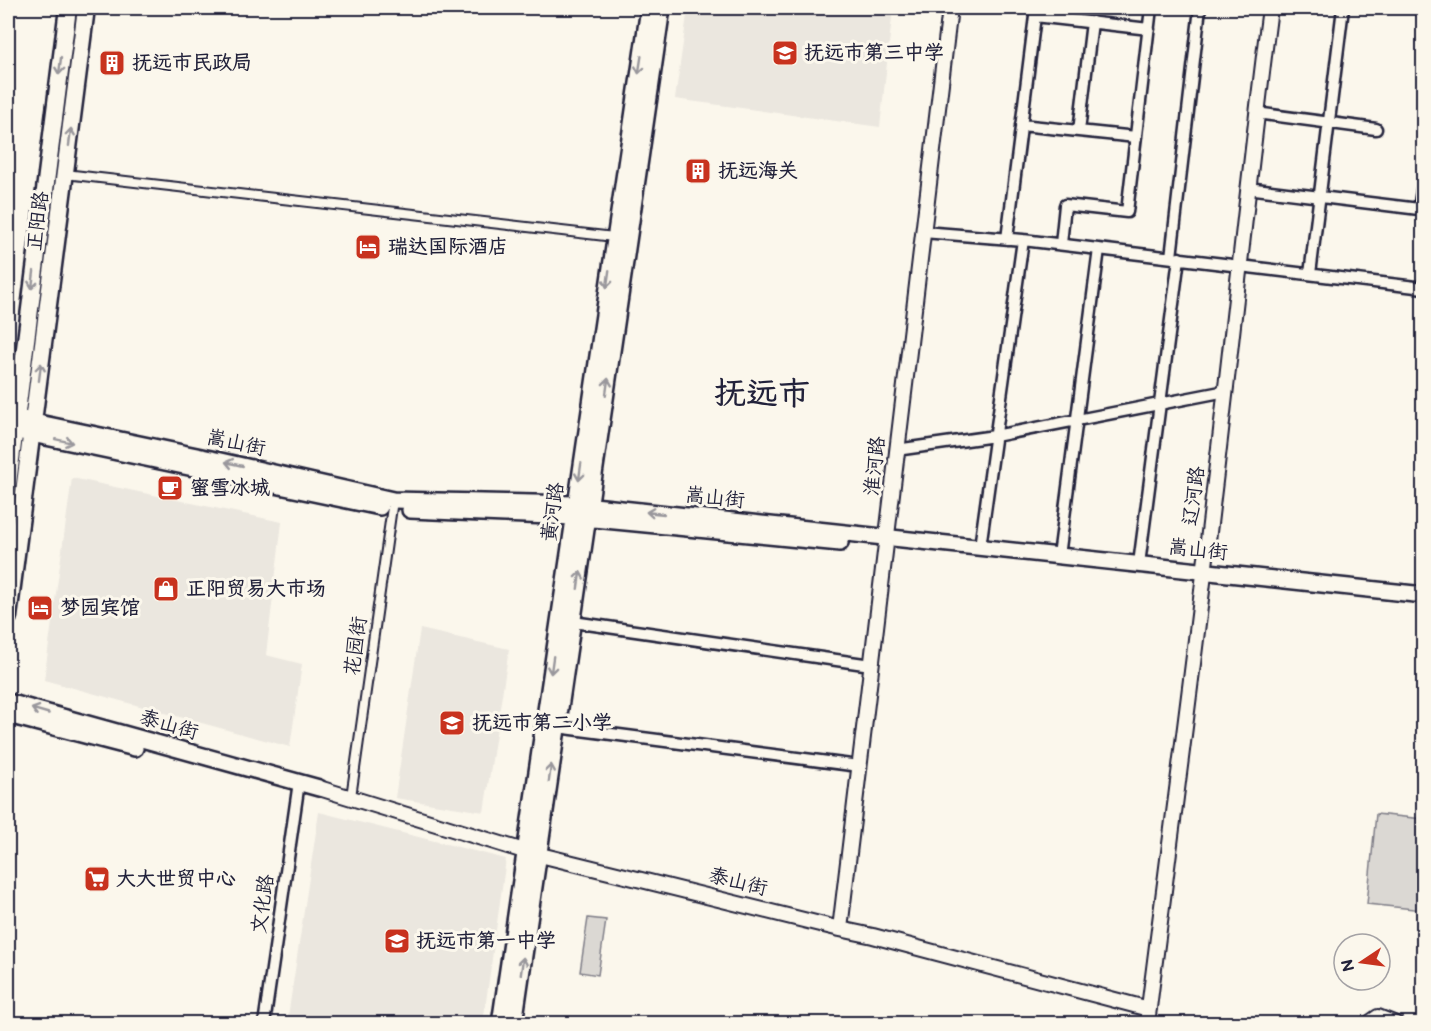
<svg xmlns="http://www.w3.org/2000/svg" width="1431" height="1031" viewBox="0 0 1431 1031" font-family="'Balsamiq Sans','LXGW WenKai TC',sans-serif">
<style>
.built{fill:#ebe7df}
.green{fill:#dbd8d3;stroke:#7e7d87;stroke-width:1.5}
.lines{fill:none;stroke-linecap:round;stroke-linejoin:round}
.pedestrian-casing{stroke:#22223b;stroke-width:12}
.minor-casing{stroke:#22223b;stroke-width:15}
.tertiary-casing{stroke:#22223b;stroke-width:18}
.secondary-casing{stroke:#22223b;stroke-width:20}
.primary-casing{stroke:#22223b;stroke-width:21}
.pedestrian{stroke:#fbf7ec;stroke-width:8}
.minor{stroke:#fbf7ec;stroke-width:10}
.tertiary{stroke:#fbf7ec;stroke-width:14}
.secondary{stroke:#fbf7ec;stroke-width:15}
.primary{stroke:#fbf7ec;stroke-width:16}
.oneway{stroke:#99979c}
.labels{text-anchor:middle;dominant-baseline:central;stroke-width:6;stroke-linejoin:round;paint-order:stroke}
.poi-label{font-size:20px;font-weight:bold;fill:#22223b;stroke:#fbf7ec;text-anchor:start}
.street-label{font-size:20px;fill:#22223b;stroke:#fbf7ec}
.town-label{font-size:32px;font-weight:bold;fill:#22223b;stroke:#fbf7ec}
</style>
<rect width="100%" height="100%" fill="#fbf7ec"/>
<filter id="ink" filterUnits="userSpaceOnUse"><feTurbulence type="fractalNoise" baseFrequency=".0167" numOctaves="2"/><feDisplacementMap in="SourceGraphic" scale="12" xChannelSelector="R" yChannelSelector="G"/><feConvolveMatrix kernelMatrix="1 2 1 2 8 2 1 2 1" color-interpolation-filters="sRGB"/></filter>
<g filter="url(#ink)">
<path class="built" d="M688,8h205l-13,119 -205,-28z
M72,478l210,44 -16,133 36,9 -12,83 -246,-67z
M420,629l89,20 -25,163 -89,-14z
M319,812l187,47 -23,164h-196z"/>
<path class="green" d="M1376,814l47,5v91l-56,-6z
M588,918l18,2 -8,55 -18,-3z"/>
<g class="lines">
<g class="pedestrian-casing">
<path id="pedestrian" d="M65,174l549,63
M351,797l42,-297"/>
</g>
<g class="minor-casing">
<path id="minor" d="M1256,113l120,16
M1021,125l115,12
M1079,131l13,-109
M1247,188l172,21 5,-31
M923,232l100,8 401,48
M1007,239l28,-223 114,13
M1061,244l4,-39 62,7 24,-204
M1171,257l29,-249
M1310,274l33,-266
M896,450l99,-14 231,-45
M980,547l43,-307
M1059,556l40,-307
M1139,564l40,-306
M573,622l298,43
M557,727l302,39
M264,1024l34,-235"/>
</g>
<g class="tertiary-casing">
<path id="tertiary" d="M319,788l205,63 316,78 33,7 276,73
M840,929l110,-921
M1147,1024c22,-176 46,-351 66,-526 20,-164 36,-327 57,-490
M1368,1024l10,-7 18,7"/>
</g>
<g class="secondary-casing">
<path id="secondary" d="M8,415l26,7 182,38 177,40 182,4 849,91
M22,432l358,75
M410,510l164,7 266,26
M8,702l311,86
M8,715l127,33
M500,1024l149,-1016
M514,1024l148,-1016"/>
</g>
<g class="primary-casing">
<path id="primary" d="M8,483l60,-475
M8,617l78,-609"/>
</g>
<use href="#pedestrian" class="pedestrian"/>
<use href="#minor" class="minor"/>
<use href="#tertiary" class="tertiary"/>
<use href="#secondary" class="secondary"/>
<use href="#primary" class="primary"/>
</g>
<defs><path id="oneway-shaft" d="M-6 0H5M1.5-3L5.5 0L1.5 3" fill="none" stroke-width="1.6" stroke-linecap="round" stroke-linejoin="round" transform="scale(1.5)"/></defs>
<g class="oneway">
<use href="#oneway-shaft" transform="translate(640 65) rotate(99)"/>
<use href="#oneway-shaft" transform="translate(60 66) rotate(97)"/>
<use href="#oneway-shaft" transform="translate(70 137) rotate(-83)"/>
<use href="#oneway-shaft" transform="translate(608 279) rotate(98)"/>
<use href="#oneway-shaft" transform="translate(33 280) rotate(97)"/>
<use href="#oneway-shaft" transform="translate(40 372) rotate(-83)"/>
<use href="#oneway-shaft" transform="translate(607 387) rotate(-82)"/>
<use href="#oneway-shaft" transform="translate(64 441) rotate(12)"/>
<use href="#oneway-shaft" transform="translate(234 464) rotate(-167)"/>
<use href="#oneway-shaft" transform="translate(580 472) rotate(98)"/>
<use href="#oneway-shaft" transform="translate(655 513) rotate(-174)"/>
<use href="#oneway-shaft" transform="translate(579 580) rotate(-82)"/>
<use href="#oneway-shaft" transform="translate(552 665) rotate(98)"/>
<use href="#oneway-shaft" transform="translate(40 711) rotate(-164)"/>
<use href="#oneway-shaft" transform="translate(550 773) rotate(-82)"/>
<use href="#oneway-shaft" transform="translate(522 966) rotate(-82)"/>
</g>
</g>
<defs>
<g id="school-square" transform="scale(1.35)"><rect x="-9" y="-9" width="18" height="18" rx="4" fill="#c8321e" stroke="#fbf7ec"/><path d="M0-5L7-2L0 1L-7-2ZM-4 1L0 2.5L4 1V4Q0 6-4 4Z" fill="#fff"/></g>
<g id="building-square" transform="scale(1.35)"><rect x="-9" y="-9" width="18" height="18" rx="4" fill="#c8321e" stroke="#fbf7ec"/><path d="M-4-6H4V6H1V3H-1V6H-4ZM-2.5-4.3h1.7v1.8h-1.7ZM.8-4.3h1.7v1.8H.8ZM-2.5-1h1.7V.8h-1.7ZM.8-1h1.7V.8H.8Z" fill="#fff"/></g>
<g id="hotel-square" transform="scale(1.35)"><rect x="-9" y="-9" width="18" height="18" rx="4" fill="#c8321e" stroke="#fbf7ec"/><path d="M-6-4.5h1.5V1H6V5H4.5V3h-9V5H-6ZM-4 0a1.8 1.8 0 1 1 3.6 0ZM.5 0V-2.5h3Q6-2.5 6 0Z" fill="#fff"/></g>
<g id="cafe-square" transform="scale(1.35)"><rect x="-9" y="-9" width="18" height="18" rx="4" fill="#c8321e" stroke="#fbf7ec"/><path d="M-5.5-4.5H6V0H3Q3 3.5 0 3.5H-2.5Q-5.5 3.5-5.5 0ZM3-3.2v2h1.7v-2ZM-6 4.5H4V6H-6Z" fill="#fff"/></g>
<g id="shop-square" transform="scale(1.35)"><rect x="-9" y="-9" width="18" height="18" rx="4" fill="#c8321e" stroke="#fbf7ec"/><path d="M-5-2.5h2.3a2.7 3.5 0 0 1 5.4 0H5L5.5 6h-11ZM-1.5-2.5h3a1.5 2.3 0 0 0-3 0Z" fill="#fff"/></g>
<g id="supermarket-square" transform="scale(1.35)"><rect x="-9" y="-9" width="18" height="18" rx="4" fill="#c8321e" stroke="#fbf7ec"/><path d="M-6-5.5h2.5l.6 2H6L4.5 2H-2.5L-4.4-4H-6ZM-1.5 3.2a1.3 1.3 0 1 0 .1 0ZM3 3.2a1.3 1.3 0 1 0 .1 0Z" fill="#fff"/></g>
</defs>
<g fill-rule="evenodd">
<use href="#school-square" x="785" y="53"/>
<use href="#building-square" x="112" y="63"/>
<use href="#building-square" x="698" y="171"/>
<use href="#hotel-square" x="368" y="247"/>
<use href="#cafe-square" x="170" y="488"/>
<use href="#shop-square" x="166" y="589"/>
<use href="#hotel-square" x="40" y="608"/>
<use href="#school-square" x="452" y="723"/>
<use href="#supermarket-square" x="97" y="879"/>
<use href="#school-square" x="397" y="941"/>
</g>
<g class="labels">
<g class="poi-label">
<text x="804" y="53">抚远市第三中学</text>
<text x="132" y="63">抚远市民政局</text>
<text x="718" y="171">抚远海关</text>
<text x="388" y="247">瑞达国际酒店</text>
<text x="190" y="488">蜜雪冰城</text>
<text x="186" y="589">正阳贸易大市场</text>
<text x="60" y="608">梦园宾馆</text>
<text x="472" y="723">抚远市第二小学</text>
<text x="116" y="879">大大世贸中心</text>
<text x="416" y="941">抚远市第一中学</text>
</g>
<g class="street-label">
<text transform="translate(38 221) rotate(-83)">正阳路</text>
<text transform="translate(236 443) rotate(12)">嵩山街</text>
<text transform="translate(875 466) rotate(-84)">淮河路</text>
<text transform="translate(1194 496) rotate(-83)">辽河路</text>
<text transform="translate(715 498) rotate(6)">嵩山街</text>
<text transform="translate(553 512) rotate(-82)">黄河路</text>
<text transform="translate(1198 550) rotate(6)">嵩山街</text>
<text transform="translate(356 646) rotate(-82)">花园街</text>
<text transform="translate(169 725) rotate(16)">泰山街</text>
<text transform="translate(738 882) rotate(14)">泰山街</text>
<text transform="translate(263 904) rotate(-82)">文化路</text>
</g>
<g class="town-label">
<text x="762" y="394">抚远市</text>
</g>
</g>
<rect width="1431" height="1031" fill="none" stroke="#fbf7ec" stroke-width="30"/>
<rect x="15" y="15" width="1401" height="1001" fill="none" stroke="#22223b" stroke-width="2" filter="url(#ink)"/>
<g transform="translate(1362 962) rotate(257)"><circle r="28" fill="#fbf7ec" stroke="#a4a2a5" stroke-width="1.5"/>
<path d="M0-4.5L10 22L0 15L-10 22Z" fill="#c8321e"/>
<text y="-9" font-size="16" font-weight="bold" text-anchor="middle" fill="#22223b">N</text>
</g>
</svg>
